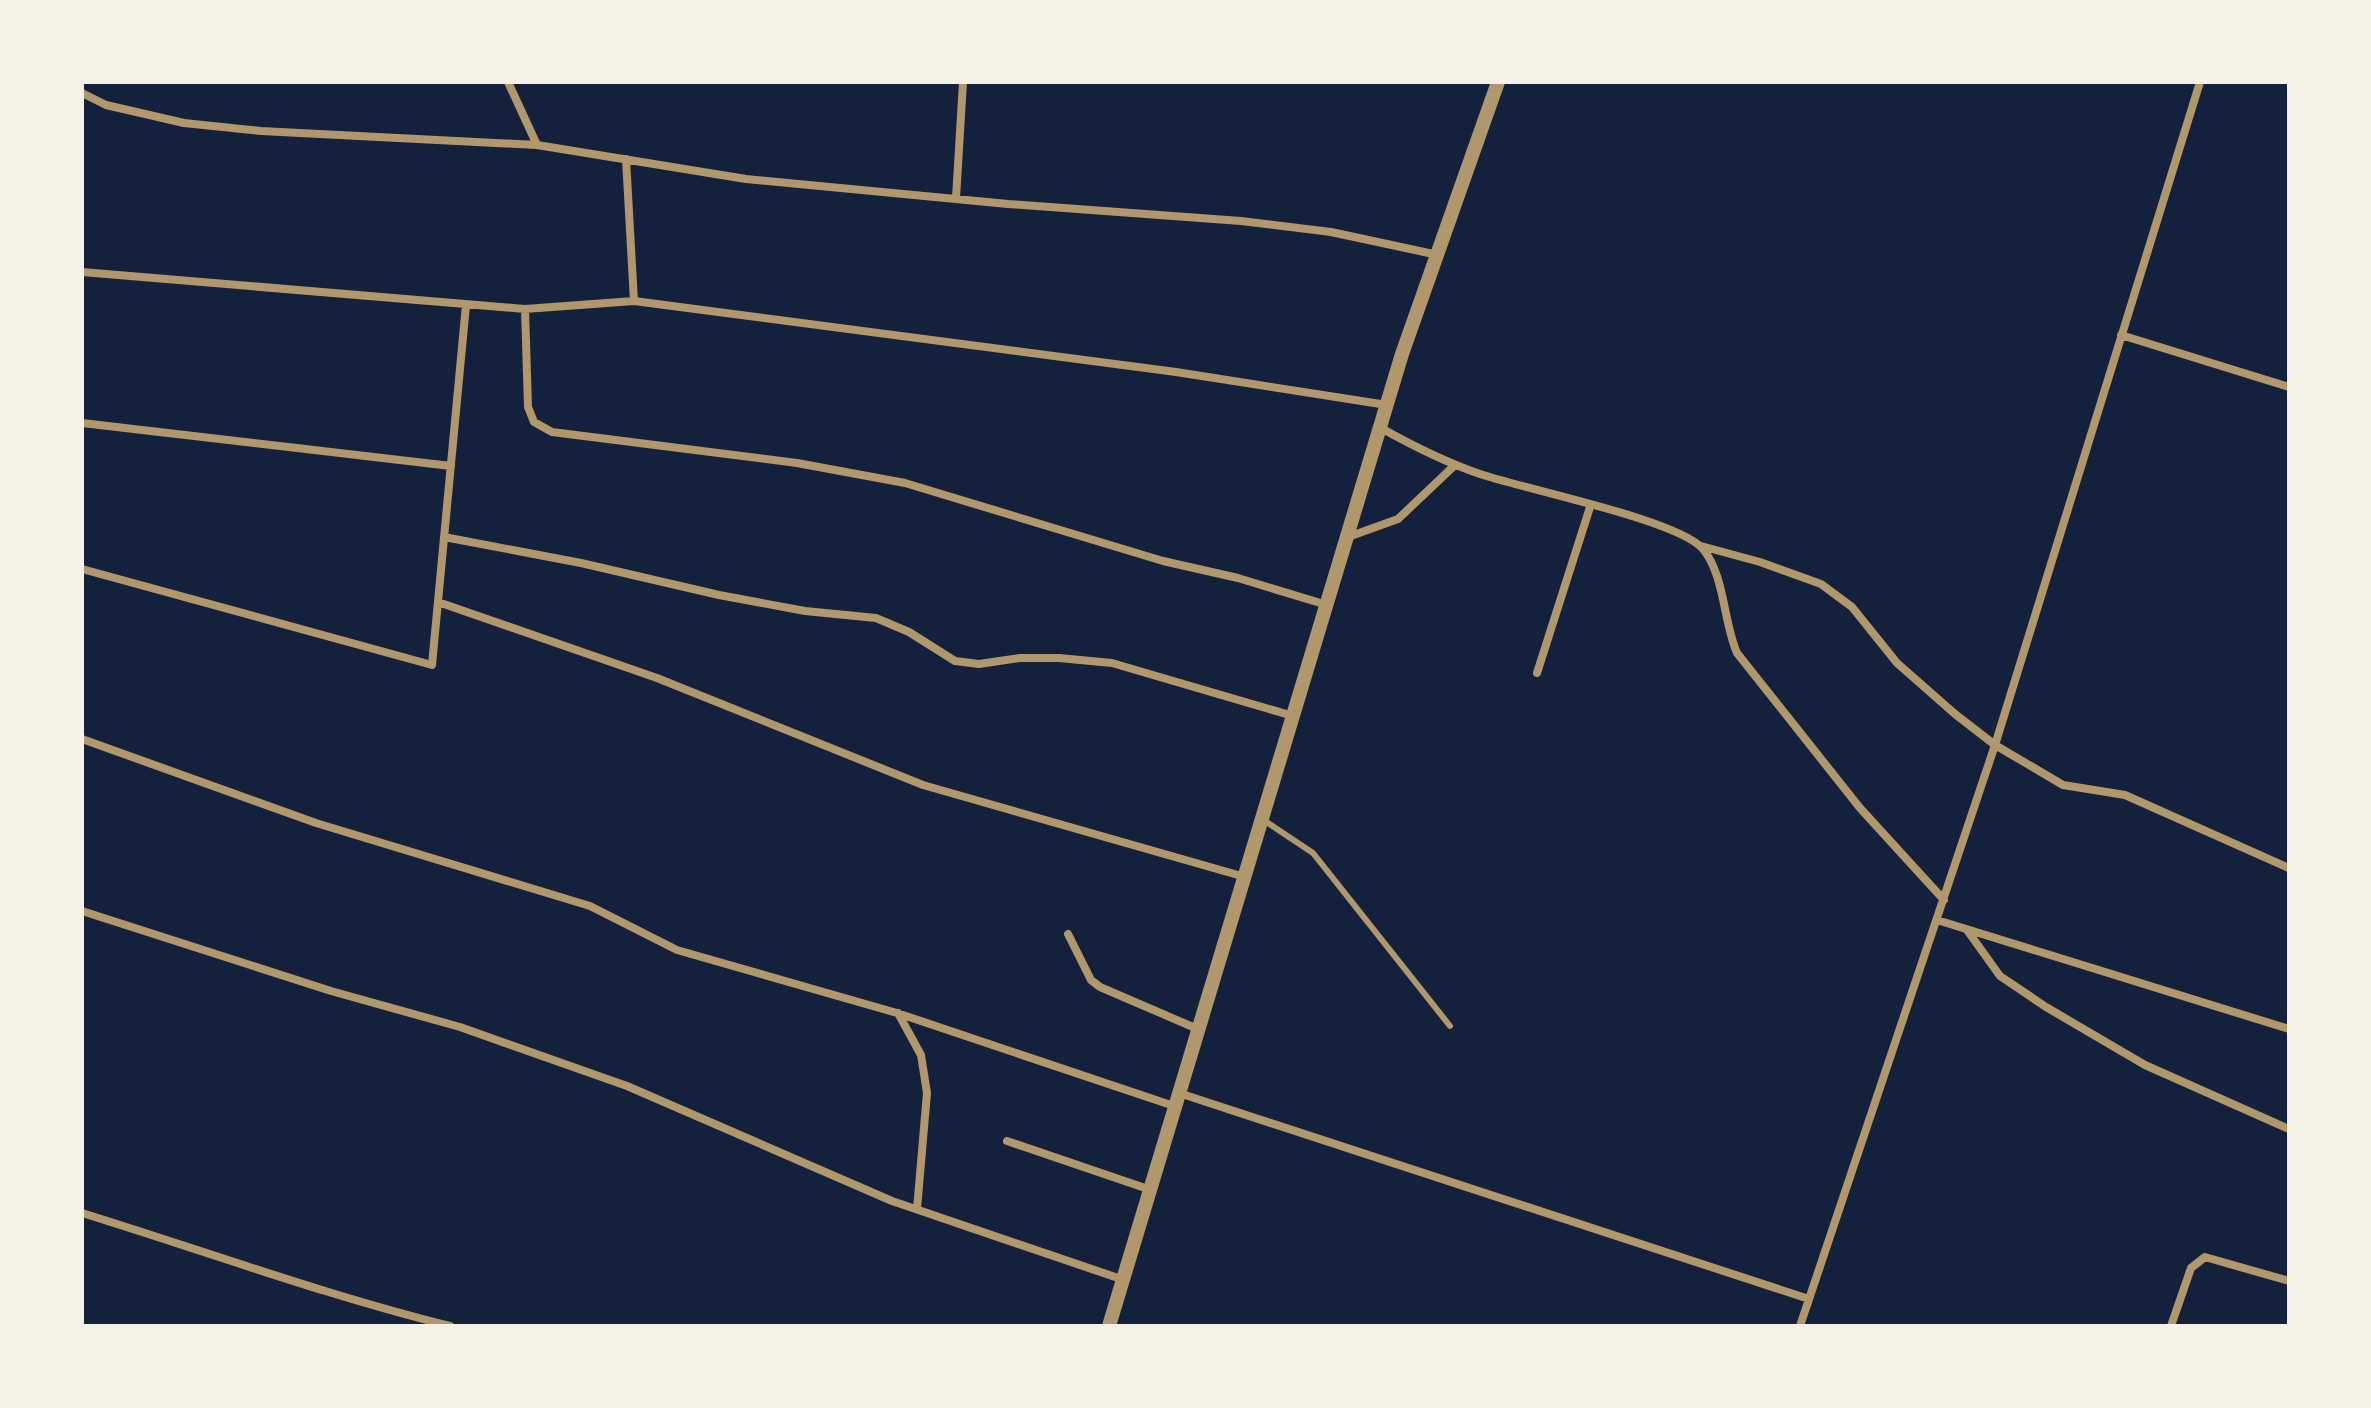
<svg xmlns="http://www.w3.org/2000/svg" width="2371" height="1408" viewBox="0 0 2371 1408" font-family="'PT Sans Narrow',sans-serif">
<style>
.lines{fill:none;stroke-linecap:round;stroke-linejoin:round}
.service{stroke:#b1986c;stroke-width:6}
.minor{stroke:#b1986c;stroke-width:8}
.tertiary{stroke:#b1986c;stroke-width:14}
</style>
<rect width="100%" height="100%" fill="#14213d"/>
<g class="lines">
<path class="service" d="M1262,819l51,34 137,173"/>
<path class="minor" d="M508,82l29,63
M82,93l24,12 78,18 77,8 276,14 209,34 262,25 233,17 90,11 107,23
M626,159l8,142
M956,198l7,-116
M82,272l443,37 109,-8 542,71 211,33
M525,309l3,98 6,15 18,10 245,31 108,20 258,78 75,17 89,27
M2121,335l168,52
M82,423l369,43
M1381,428c32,18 64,34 99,46 44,15 199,46 223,75 22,27 20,72 34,104l123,155 84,92
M444,537l137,26 138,32 86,16 71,7 33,14 46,29 24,3 41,-6h39l53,5 181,53
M1348,537l50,-18 57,-54
M1701,546l59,16 61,22 31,23 45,56 58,51 40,31 68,40 62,10 164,73
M82,569l350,96 34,-360
M438,602l219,76 266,107 322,92
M1537,673l54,-169
M82,739l234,84 274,83 87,44 220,63 280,94
M82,911l249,80 129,36 167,59 265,115 232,79
M1937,920l352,109
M1967,930l33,46 46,31 99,58 144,64
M1068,934l23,46 9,7 100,43
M898,1013l23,42 6,38 -10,116
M1182,1094l627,205
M1007,1141l144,49
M82,1213c123,38 243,82 368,113
M1800,1326l195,-581 205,-663
M2171,1326l20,-58 14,-11 84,24"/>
<path class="tertiary" d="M1109,1326l293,-972 96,-272"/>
</g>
<rect width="2371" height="1408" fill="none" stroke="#f6f1e7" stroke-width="168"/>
</svg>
